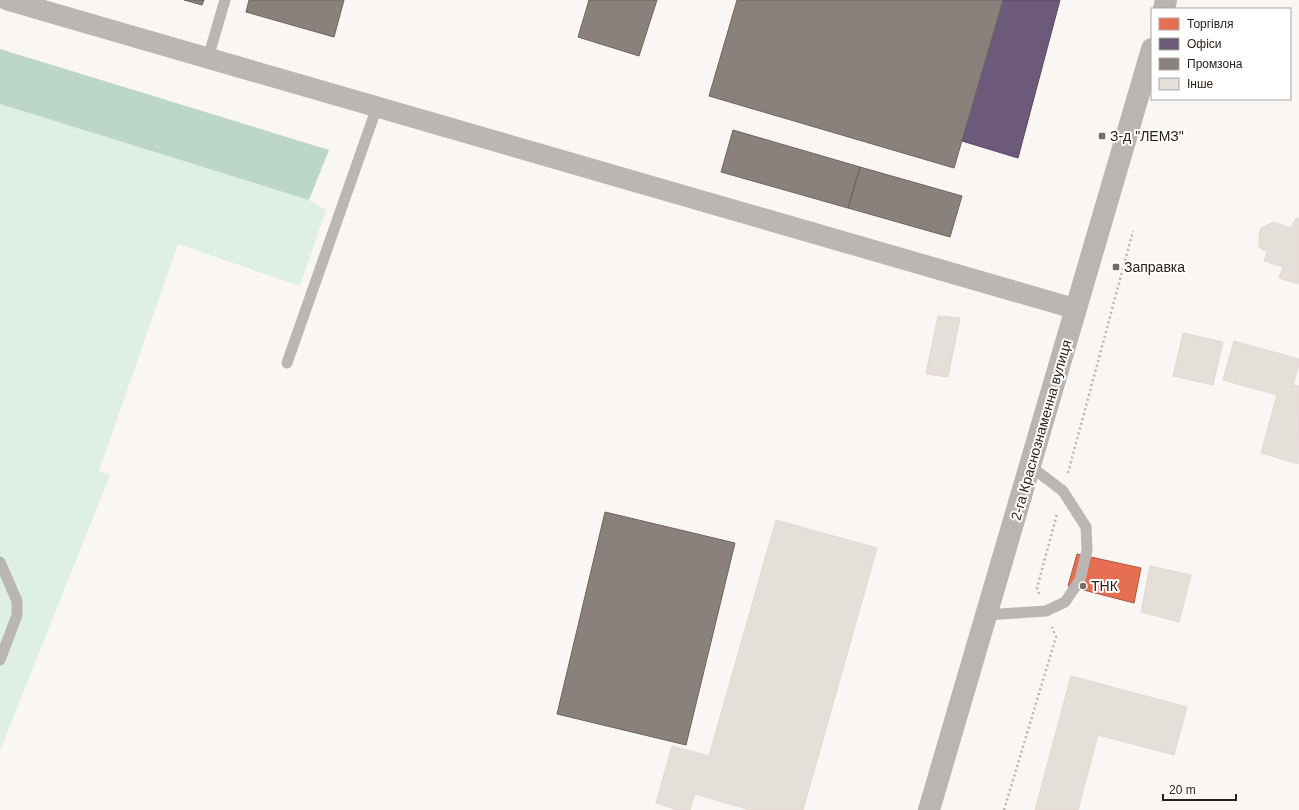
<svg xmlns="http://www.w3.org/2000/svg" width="1299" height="810" viewBox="0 0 1299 810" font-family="Arial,sans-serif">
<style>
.green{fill:#deefe4}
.forest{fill:#bcd7c8}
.shops{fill:#e76f51;stroke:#af5840}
.offices{fill:#6d597a;stroke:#5a485d}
.industry{fill:#8a817c;stroke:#6e645e}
.building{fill:#e5dfd9;stroke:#e0d9d4}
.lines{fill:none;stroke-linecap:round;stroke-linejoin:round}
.path{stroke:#b9b6b3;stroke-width:2.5;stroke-dasharray:2 3;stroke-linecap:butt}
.lane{stroke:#bab6b3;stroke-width:11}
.street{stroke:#bab6b3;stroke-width:21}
.secondary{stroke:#b9b5b2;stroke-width:22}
.poi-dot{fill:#746c65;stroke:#fff;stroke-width:1.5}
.labels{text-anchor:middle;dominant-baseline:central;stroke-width:4;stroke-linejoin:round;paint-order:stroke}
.poi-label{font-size:14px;fill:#2c2119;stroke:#fff;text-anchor:start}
.street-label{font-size:14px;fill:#2c2119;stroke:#fff}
</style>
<rect width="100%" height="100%" fill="#f9f6f3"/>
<path class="green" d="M0,104l309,96 17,10 -26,76 -122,-42 -79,227 11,4 -110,276z"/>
<path class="forest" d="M0,49l329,101 -20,50 -309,-96z"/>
<path class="shops" d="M1077,554l64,14 -7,35 -66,-17z"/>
<path class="offices" d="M999,0h61l-42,158 -56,-17z"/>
<path class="industry" d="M184,0h20l-2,5z
M249,0h95l-10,37 -88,-25z
M589,0h68l-18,56 -61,-19z
M737,0h266l-49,168 -245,-72z
M733,130l127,37 -12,41 -127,-36z
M860,167l102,29 -12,41 -102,-29z
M605,512l130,31 -49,202 -129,-31z"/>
<path class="building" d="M1296,218l3,1v65l-20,-6 4,-11 -19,-6 3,-9 -8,-5v-11l2,-8 12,-6 18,6z
M938,316l22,2 -12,59 -22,-3z
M1183,333l40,9 -10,43 -40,-9z
M1234,341l65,18v5l-6,21 6,1 -1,78 -37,-11 16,-58 -54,-15z
M776,520l101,28 -74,262h-53l-55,-16 -5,16h-12l-22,-7 16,-57 37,10z
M1150,566l41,9 -12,47 -38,-10z
M1071,676l116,31 -13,48 -76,-20 -20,75h-43z"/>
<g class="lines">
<path class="path" d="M1068,473l65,-242
M1039,594l-2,-6 20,-74
M1004,810l52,-173 -4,-10"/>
<path class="lane" d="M208,58l17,-58
M287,363l90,-256
M0,562l17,39v14l-17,45
M986,615l60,-4 19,-9 15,-22 7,-30 -1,-23 -23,-36 -33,-25"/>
<path class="street" d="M7,0l1069,309"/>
<path class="secondary" d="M1164,9l2,-9
M929,810l223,-761"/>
</g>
<g class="poi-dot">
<rect x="1098" y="132" width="8" height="8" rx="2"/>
<rect x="1112" y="263" width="8" height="8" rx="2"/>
<circle cx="1083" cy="586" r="4"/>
</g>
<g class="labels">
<g class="poi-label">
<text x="1110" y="136">З-д "ЛЕМЗ"</text>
<text x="1124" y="267">Заправка</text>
<text x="1091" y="586">ТНК</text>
</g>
<g class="street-label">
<text transform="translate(1041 430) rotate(-74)">2-га Краснознаменна вулиця</text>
</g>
</g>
<rect x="1151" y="8" width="140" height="92" fill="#ffffff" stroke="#aba6a3"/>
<rect x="1159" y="18" width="20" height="12" fill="#e76f51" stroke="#aba6a3"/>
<text x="1187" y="28" font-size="12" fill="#2c2119">Торгівля</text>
<rect x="1159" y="38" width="20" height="12" fill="#6d597a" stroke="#aba6a3"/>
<text x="1187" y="48" font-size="12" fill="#2c2119">Офіси</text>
<rect x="1159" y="58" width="20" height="12" fill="#8a817c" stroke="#aba6a3"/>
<text x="1187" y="68" font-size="12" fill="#2c2119">Промзона</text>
<rect x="1159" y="78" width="20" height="12" fill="#e5dfd9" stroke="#aba6a3"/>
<text x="1187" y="88" font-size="12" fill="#2c2119">Інше</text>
<path d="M1163 794v6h73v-6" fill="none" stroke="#2c2119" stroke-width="2"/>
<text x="1169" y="794" font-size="12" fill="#2c2119" stroke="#ffffff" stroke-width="3" paint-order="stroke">20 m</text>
</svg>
